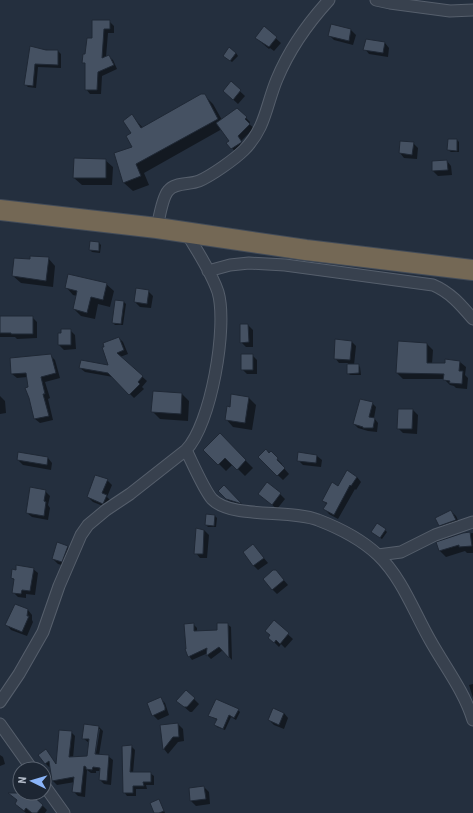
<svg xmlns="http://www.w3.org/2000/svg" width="473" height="813" viewBox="0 0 473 813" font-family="'Roboto Condensed',sans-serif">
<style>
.shadow{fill:#0007;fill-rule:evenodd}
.building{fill:#455162;stroke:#1f2835}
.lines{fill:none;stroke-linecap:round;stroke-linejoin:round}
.street-casing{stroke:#565f6c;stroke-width:13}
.highway-casing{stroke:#434c59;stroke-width:22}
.street{stroke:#38414e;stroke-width:11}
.highway{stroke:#746855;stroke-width:20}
</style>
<rect width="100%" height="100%" fill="#242f3e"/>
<path class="shadow" d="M109,21l5,5v7h-6l-2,24 2,-1 5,4 4,9 -15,7 -1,18h-11l-4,-5v-24l-2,-3 9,-23z
M332,25l19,5 5,5 -3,10 -19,-5 -5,-5z
M264,28l17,15 -7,8 -4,-3 -1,1 -13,-11z
M385,43l4,5 -1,9 -19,-3 -4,-5z
M38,49l20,2 3,3v14l-23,-1 -2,21 -8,-1 -3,-3z
M236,53l2,3 -6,6 -6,-4z
M231,83l14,13 -7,8 -14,-13z
M204,95l9,9 9,16 15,-11 13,13 -1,2 5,4 -13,13 4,5 -9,7 -8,-10 3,-2 -9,-12 -78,44 5,12 -16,6 -9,-8 -9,-29 18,-6 -1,-32 11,12z
M457,140l2,2v10h-8l-3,-2z
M413,143l5,5 -1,11 -13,-1 -4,-5z
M105,160l8,7 -1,18h-30l-8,-7z
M447,161l4,5 1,9 -14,1 -5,-5v-9z
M99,243l2,2 -1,8 -8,-1 -2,-2z
M48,258l7,8 -2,21 -32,-4 -8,-7z
M106,284l8,7 -4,16 -12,-3 -3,15 -14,-3 -7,-7 3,-13 -4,-1 -7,-8z
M148,291l5,5 -2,12 -11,-1 -5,-5z
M124,302l2,2 -3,21h-8l-2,-2z
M0,317h32l5,5v16l-20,1 -2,-2h-15z
M248,325l5,5v17h-7l-5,-5z
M70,330l5,5 1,14 -12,1 -5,-5z
M119,338l4,4 5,12 -8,3 27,24 -5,6 2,2 -10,9 -21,-21 -28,-5 -5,-4 30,-2 -4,-19z
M352,342l4,4 -2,19h4l2,2 1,8h-11l-2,-2v-10h-9l-4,-5z
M427,344l6,6 -1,14h14l14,-2 6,5 -1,8 3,3 -1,11 -11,-1 -2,-2 -4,-1 -6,-6h-41l-6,-6z
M50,355l5,5 5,18 -15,4 5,16 -2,1 5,21 -13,3 -5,-4 -8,-42 -10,1 -5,-4z
M252,355l5,5v14h-10l-5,-5z
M154,392l28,2 7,7 -1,20 -28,-2 -8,-8z
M0,396l5,5 1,12 -6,1z
M249,398l7,7 -4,25 -19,-3 -7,-8 4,-11z
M372,403l4,4 -2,11 4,5 -1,9 -9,-1 -10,-3 -4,-4z
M413,410l5,5 -1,19 -14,-1 -5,-5z
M220,435l33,33 -8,8 -12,-12 -7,7 -21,-21z
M271,453l11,11 -1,1 8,9 -6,6 -24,-23 10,-3z
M317,456l5,4 -1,7 -18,-2 -5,-5z
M48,458l4,5 -1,7 -28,-5 -5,-5z
M357,477l4,5 -5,8 -1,-1 -17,30 -9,-5 -4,-5 2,-4 -4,-5 15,-13z
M107,480l5,5 -5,12 4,4 -3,7 -15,-6 -5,-5z
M224,487l17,17 -12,-3 -10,-10z
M45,491l5,5 -2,9 2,3 -2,12 -16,-3 -5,-4z
M280,494l5,5 -8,10 -13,-11z
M451,511l5,5 4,9 -15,5 -5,-4z
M215,516l2,2 -1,9h-8l-2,-2z
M204,530l5,5 -2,23h-7l-4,-5z
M385,530l2,2 -5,7 -8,-5z
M473,533v20h-6l-2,-2 -19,6 -6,-6 23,-17z
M58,544l10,3 4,5 -6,14 -8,-2 -5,-5z
M253,545l15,18 -10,7 -5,-5z
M33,569l5,4 -3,22 -9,-1v4l-8,-1 -5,-5 2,-11 -3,-3z
M276,571l12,14 -11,9 -5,-5z
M28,610l4,5v5l1,2 -6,14 -16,-6 -4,-5z
M274,622l19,17 -8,9 -4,-4 -2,3 -5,-5 -3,-7z
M193,624l4,4v4l21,-1 9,-7 4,3 1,33 -9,-10 -12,9 -3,-3v-3l-16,7 -3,-4z
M473,684v14l-4,-13z
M186,691l13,13 -7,8h-2l-8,-7z
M160,698l5,5 4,12 -11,5 -5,-5z
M238,710l2,2 -4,8 -5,-3 -6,13 -8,-3 -2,-2 2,-5 -7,-4z
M284,713l4,5 -4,11 -10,-4 -5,-5z
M178,724l5,5 1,12 -6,1 -10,12 -4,-5 -3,-23z
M99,727l4,4 -4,24 9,1 5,4 -2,25 -7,-1 -4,-4 1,-9h-5v2h-5l-4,-3 -2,27 -7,-1 -4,-4 1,-10 -18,3 -4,-4 -2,-14h-2l-4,-4 1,-13 11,15 14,-33 4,4 -2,22 15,-1 1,-14 -6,-5zM97,729h3l-5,30h-2z
M131,746l4,4 -2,23h17l4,3v9h-8l1,4h-11v7h-9l-3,-4z
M0,755l3,2 2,7 -5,2z
M204,787l5,5 1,12 -14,2 -5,-5 -1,-12z
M20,789v4h12l7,7 -1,1 9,9 -2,3h-19l-5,-4 -5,-5 2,-3 -4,-4z
M160,802l5,11h-10z"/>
<path class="building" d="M92,20h18v9h-6l-2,29 7,-3 5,10 -16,7 -1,18h-12v-27h-3l1,-9h2l2,-16h5z
M331,24l20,5 -2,12 -21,-5z
M264,26l13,11 -8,10 -14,-9z
M366,39l19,3 -2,11 -20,-3z
M30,46l16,4h12v15l-23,-1 -2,22 -9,-1z
M229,47l7,6 -6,8 -7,-5z
M231,81l10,9 -8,10 -10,-9z
M201,94h4l13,25 -82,45 5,12 -18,7 -9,-30 18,-6 -6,-11 5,-3 -8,-12 9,-7 9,14z
M237,108l10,9 -2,2 5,5 -12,12 4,6 -11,7 -5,-6 3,-2 -13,-18z
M448,139h9v12l-10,-1z
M400,141l14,1 -2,13 -13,-2z
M74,158l32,1v19h-33z
M447,160l1,10 -16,1v-10z
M90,241l9,1v9l-10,-1z
M30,256l19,1 -3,24 -34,-5 2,-18 16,1z
M68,274l39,9 -4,17 -12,-3 -4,16 -14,-4 4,-18 -12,-3z
M136,288l13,2 -2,14 -13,-2z
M115,300l9,1 -3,23 -9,-1z
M0,316h33v18h-22v-1h-11z
M240,324h8l1,18 -9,1z
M61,329h10v16h-13v-12h3z
M119,337l5,13 -7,3 26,23 -5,6 2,2 -11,11 -21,-22 -29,-5 2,-8 27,5 -6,-18h2l-1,-4z
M335,339l17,2 -2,19 -16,-1z
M398,341l29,2v20h18v-4l15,2 -1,10h4l-1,13 -13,-1 1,-2 -7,-1 1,-6 -48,-1z
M51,354l5,19 -15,4 4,17h-2l6,22 -15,3 -5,-21 -4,-10 3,-1 -2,-14 -15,1 -1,-16z
M241,354h12v16h-12z
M347,364h12v9l-12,1z
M153,391l29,2 -1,21 -30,-2z
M231,394l18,3 -4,26 -20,-3 2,-14 3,1z
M360,399l13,3 -4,15 6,1 -2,10h-10v-1l-10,-3z
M398,409h15l-1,20h-15z
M220,433l26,27 -9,10 -12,-12 -7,7 -15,-15z
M266,449l3,4 2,-2 7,7 -1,2 8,8 -8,8 -19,-19z
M18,452l30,5 -1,8 -30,-5z
M298,452l19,3 -1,8 -19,-2z
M347,470l10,7 -6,9 -1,-1 -16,30 -11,-6 4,-6 -5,-2 10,-19 6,4z
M95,475l13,4 -6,14 5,2 -4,9 -16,-7z
M267,482l14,11 -9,12 -14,-11z
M224,485l18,19 -16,-5 -8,-8z
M30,487l16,3 -2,11 2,1 -2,14 -18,-3z
M451,510l5,10 -17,6 -4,-8z
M206,514l9,1 -1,11 -9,-1z
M377,523l9,6 -6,9 -9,-6z
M196,528l8,2 -1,24h-9z
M470,532l2,14 -13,1v-2l-20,6 -3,-9 27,-9z
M57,542l11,4 -6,16 -10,-3z
M253,544l11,14 -11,8 -10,-14z
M16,565l18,3 -4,23 -8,-1 -1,4 -9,-1 2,-14 -3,-1 1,-9 4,1z
M273,570h3l8,10 -12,10 -9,-11z
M15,604l13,5 -1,7h2l-7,16 -17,-7z
M274,620l15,13 -9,11 -4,-4 -2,3 -6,-5 2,-3 -5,-4z
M194,623v8l23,-1v-7h11l1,35 -10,-11 -13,9 1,-8 -19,9 -3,-8h1l-2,-25z
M186,690l9,8 -8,9h-3l-8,-6z
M161,697l4,10v3l-13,6 -5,-13z
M216,699l23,10 -5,9 -5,-3 -6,14 -9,-4 3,-6 -9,-3z
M273,708l11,5 -5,12 -11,-5z
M178,723l1,14h-6l-10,13 -3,-25z
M84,724l15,2 -4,28 14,1 -2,26 -8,-1 1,-12 -7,-1 -1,3 -6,-1v-2l-2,-1 -3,27 -9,-1 2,-15 -22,4 -3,-20 -4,3 -7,-9 8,-6 10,15 3,-34 13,1 -3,26 18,-1 2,-17h-7z
M132,745l-2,27h21v10h-8l1,4h-11v7h-10l-1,-47z
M204,786l2,13 -16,2 -1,-13z
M8,793h22l13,12 -6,8h-5l-6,-5 -2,3 -9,-7 2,-4z
M159,799l5,12 -5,2h-5l-4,-10z"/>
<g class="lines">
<g class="street-casing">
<path id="street" d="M376,0l14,3 60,8 23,-1
M157,228c2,-9 5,-30 11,-37 7,-9 21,-6 31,-10 12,-5 36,-22 45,-31 22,-22 22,-45 33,-71 12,-29 31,-56 52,-79
M208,271l22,-6 19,-2 36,2 148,20c17,7 28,20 40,34
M186,450c6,12 18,40 26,49 19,20 79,10 106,21 21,8 43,19 60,35 24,23 36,57 52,85 15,27 34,51 43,80
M378,555l23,-3 34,-17 38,-13
M0,702l19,-28 24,-42 16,-46 22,-51 7,-10 18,-15 24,-16 56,-44c25,-25 42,-124 32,-158 -7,-21 -21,-41 -32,-60
M0,724l32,45
M44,785l20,28"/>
</g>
<g class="highway-casing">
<path id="highway" d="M0,210l157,18 149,22 167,20"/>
</g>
<use href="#street" class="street"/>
<use href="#highway" class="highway"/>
</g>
<g transform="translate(32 781) rotate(275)"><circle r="19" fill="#1d2633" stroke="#59626f"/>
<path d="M0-3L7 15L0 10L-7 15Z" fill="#8ab4f8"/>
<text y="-6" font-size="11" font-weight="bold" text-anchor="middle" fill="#b4bcc9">N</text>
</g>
</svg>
